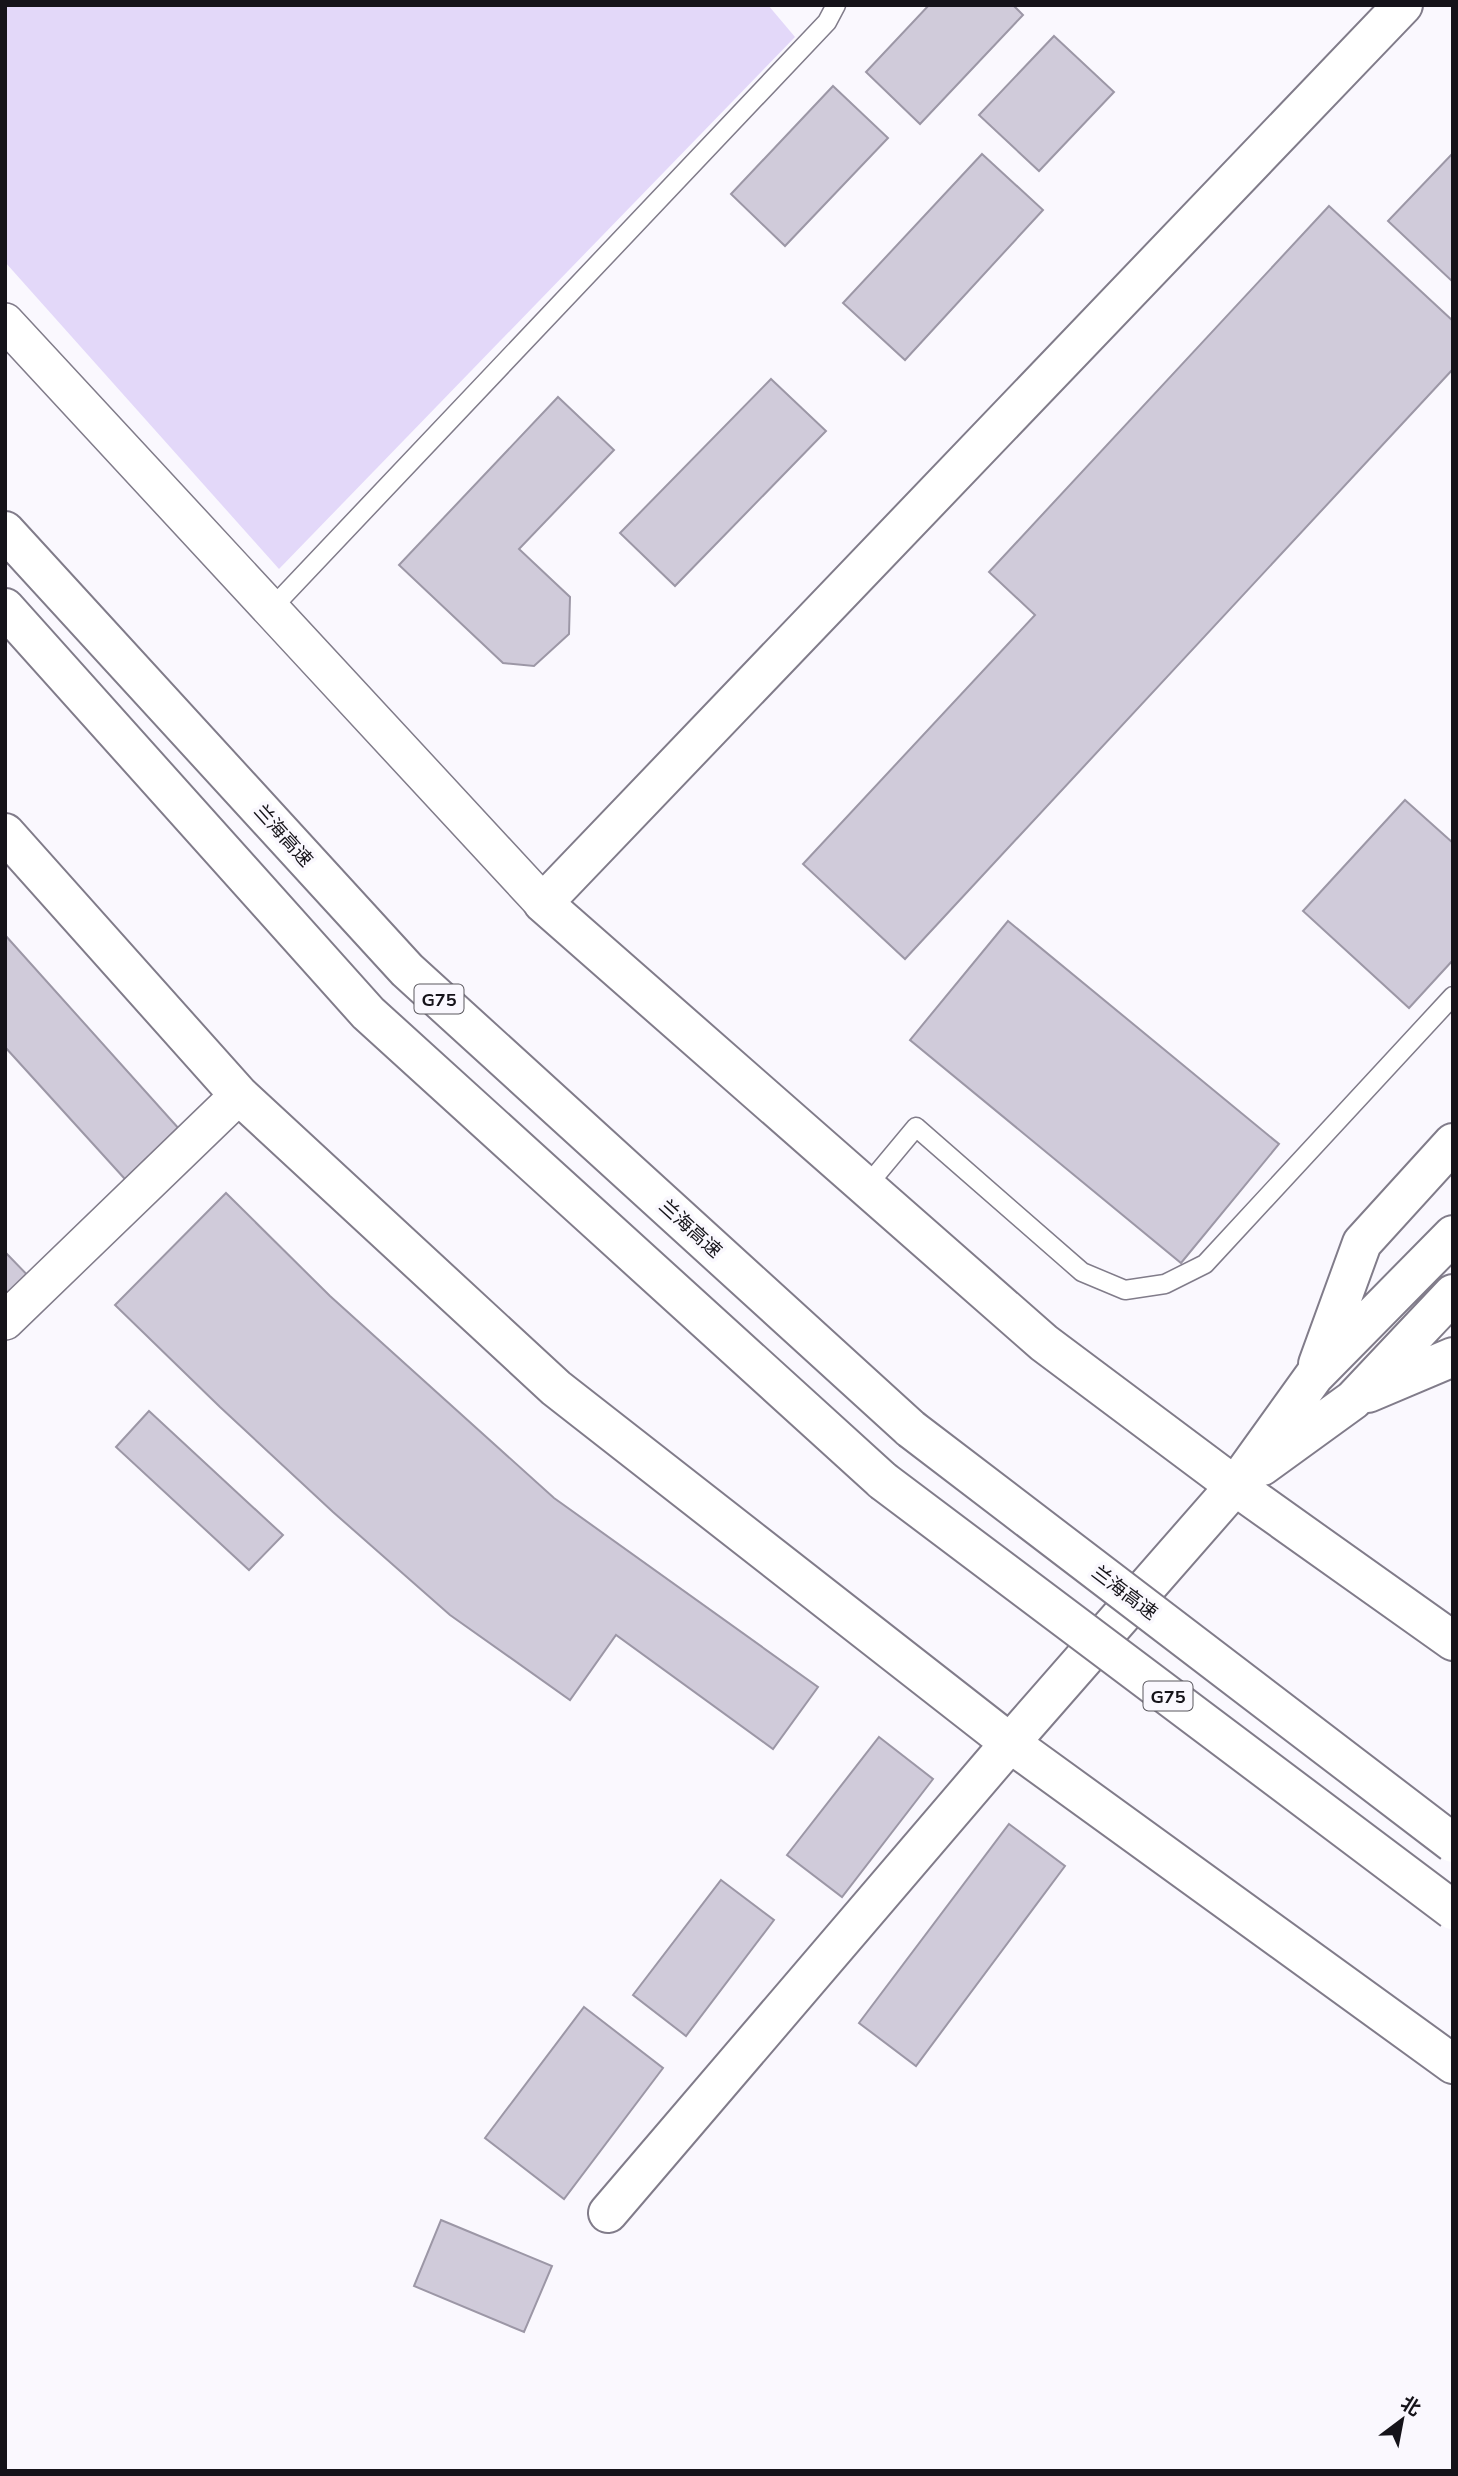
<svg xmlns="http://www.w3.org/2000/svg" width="1458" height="2476" viewBox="0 0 1458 2476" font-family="Mulish,'Noto Sans SC',sans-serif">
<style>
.green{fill:#e3d8f9}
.building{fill:#d0cbda;stroke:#9c97a6;stroke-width:2}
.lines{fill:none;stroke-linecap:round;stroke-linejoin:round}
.lane-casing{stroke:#817c8a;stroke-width:21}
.street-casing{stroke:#817c8a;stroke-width:40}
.secondary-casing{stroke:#817c8a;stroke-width:42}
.highway-casing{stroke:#817c8a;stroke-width:42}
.lane{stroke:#fff;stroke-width:18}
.street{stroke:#fff;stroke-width:37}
.secondary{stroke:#fff;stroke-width:38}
.highway{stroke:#fff;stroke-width:38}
.highway-bridge-casing{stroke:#817c8a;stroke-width:42;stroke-linecap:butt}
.highway-bridge{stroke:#fff;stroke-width:38}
.labels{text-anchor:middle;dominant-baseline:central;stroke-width:7;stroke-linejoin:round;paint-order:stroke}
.shield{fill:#faf8fe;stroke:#5a585e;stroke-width:2}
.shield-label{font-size:18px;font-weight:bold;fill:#151319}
.street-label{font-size:19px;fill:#151319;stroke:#faf8fe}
</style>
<rect width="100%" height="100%" fill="#faf8fe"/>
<path class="green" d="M5,5h763l27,32 -516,532 -274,-307z"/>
<path class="building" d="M929,5h84l10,10 -103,109 -54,-52z
M1054,36l60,56 -75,79 -60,-56z
M833,86l55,52 -103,108 -54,-52z
M1453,153v129l-65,-61z
M982,154l61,56 -138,150 -62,-57z
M1329,206l124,115v48l-548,590 -102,-95 232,-249 -46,-43z
M771,379l55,52 -151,155 -55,-53z
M558,397l56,53 -95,99 51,48 -1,37 -35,32 -31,-3 -104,-98z
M1405,800l48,43v117l-44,48 -106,-97z
M1008,921l271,223 -98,119 -271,-223z
M5,935l184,205 -55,49 -129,-142z
M226,1193l104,103 224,202 264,189 -45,62 -157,-114 -46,65 -120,-85 -117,-103 -113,-105 -105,-102z
M5,1252l34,35 -34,33z
M149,1411l134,124 -34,35 -133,-123z
M879,1737l54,42 -91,118 -55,-42z
M1009,1824l56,42 -149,200 -57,-43z
M721,1880l53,40 -88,116 -53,-41z
M584,2007l79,61 -99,131 -79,-61z
M441,2220l111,46 -28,66 -110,-46z"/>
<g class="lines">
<g class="lane-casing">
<path id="lane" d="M271,609l556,-587 9,-17
M866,1187l50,-60 166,145 43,18 40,-6 40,-20 248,-268"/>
</g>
<g class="street-casing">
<path id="street" d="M5,322l538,581
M5,1321l234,-226"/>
</g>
<g class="secondary-casing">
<path id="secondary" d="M1403,5l-860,898 501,440 191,143 218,155
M5,833l234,262 317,293 454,355 443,321
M1318,1364l44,-121 91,-100
M1368,1393l85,-36
M1262,1466l91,-66 100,-106
M608,2213l402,-470 225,-257 79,-110 139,-141"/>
</g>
<g class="highway-casing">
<path id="highway" d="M5,531l402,439 504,459
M5,608l363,405 515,468"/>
</g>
<use href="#lane" class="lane"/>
<use href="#street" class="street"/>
<use href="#secondary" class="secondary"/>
<use href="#highway" class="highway"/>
<g class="highway-bridge-casing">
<path id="highway-bridge" d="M911,1429l542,414
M883,1481l570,429"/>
</g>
<use href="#highway-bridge" class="highway-bridge"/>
</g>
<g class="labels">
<g class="shield">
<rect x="414.5" y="984.5" width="49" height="29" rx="5"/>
<rect x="1143.5" y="1681.5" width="49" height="29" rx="5"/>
</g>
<g class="shield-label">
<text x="439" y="999">G75</text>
<text x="1168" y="1696">G75</text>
</g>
<g class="street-label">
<text transform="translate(284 835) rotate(48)">兰海高速</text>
<text transform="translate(691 1228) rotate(42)">兰海高速</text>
<text transform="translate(1125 1592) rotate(37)">兰海高速</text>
</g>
</g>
<rect width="1458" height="2476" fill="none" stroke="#151319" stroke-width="14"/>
<g transform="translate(1402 2420) rotate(32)" stroke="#faf8fe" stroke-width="5" paint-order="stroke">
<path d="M0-5L12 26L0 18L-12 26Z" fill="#151319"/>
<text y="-10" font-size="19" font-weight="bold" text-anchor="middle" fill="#151319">北</text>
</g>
</svg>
